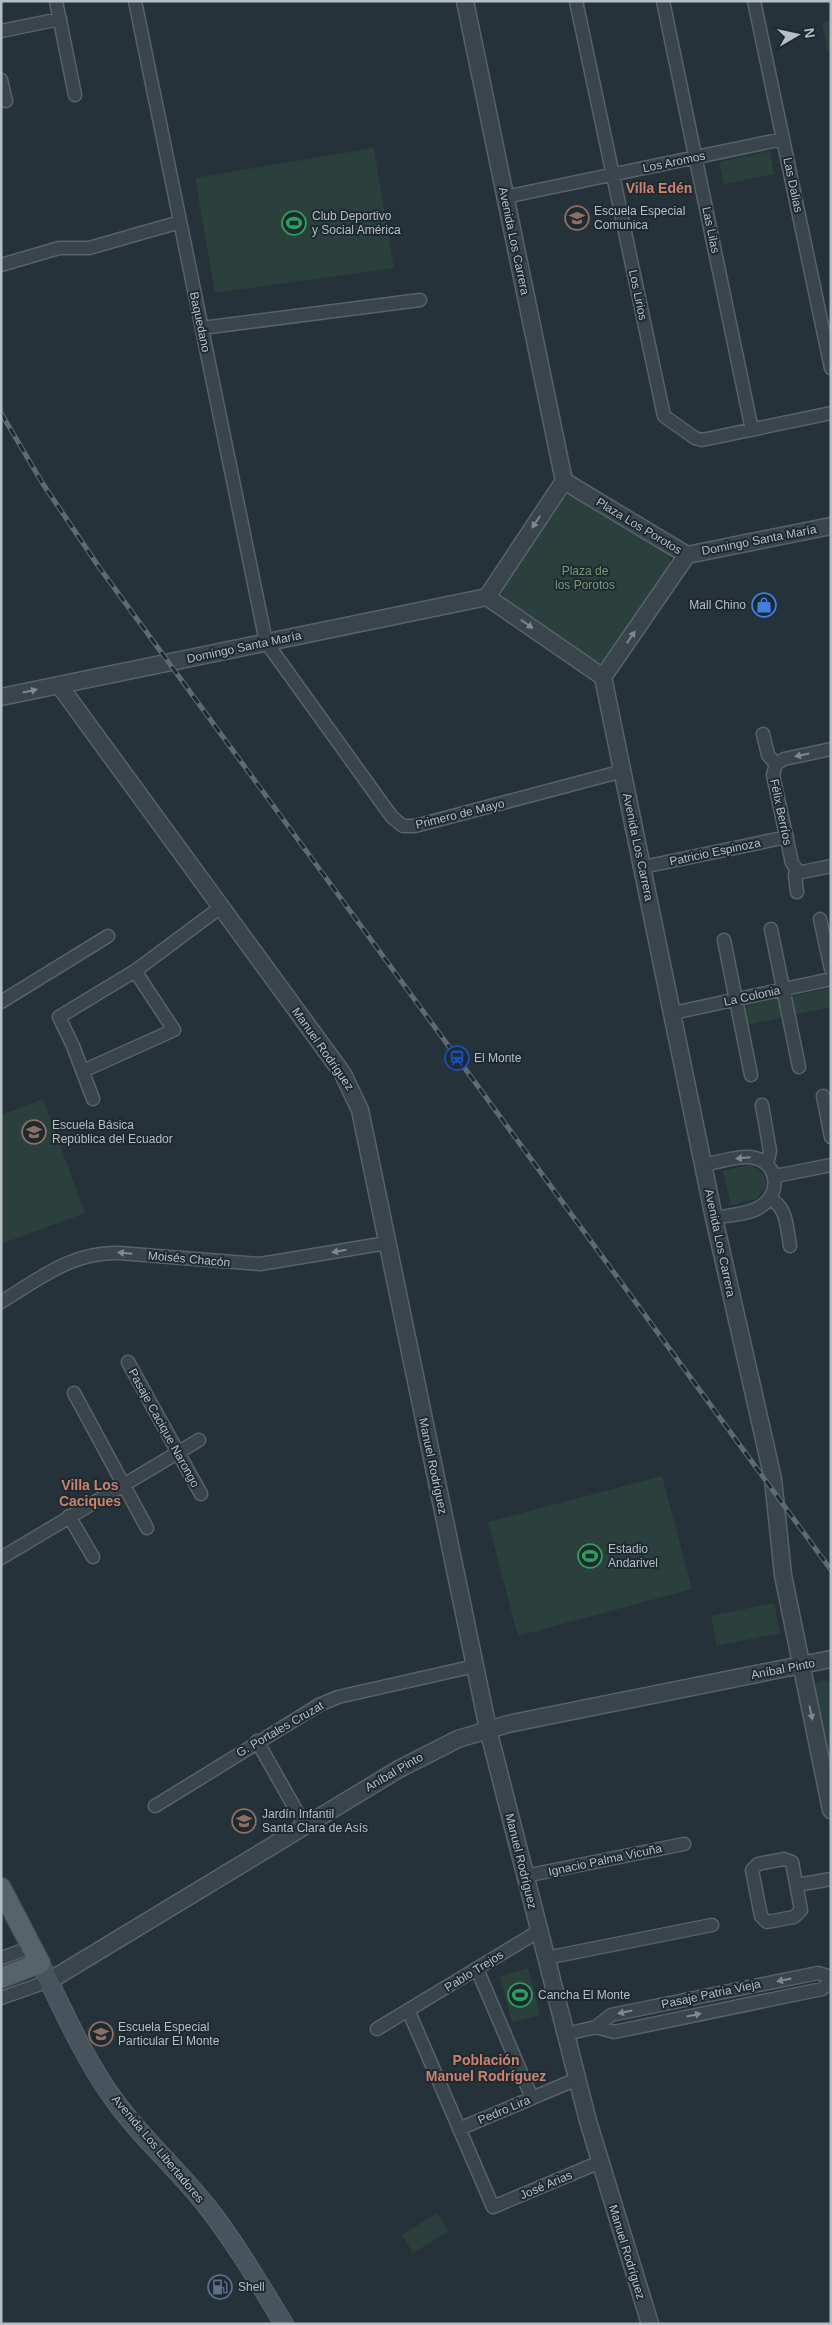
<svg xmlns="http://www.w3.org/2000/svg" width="832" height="2325" viewBox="0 0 832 2325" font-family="Arial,sans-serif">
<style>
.green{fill:#2b403d}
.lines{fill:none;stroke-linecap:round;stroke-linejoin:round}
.minor-casing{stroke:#576269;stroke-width:15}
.tertiary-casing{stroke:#576269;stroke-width:19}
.secondary-casing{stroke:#576269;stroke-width:20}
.primary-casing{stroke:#424d54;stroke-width:22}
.minor{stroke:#39444b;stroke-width:12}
.tertiary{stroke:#39444b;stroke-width:16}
.secondary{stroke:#47545d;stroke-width:18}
.primary{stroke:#57636b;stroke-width:20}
.rail-casing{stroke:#5d6b73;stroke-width:5}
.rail{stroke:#1e2930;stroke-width:3;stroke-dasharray:9;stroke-linecap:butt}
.oneway{fill:#7d888f}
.labels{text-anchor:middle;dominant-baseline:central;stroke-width:4;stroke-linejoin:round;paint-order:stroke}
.street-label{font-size:12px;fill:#b5bfc6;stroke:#1e2930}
.poi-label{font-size:12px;fill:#b5bfc6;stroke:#1e2930;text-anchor:start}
.park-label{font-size:12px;fill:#759a77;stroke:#1e2930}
.neighbourhood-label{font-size:14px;font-weight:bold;fill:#ca836c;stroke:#1e2930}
</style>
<rect width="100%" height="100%" fill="#25323a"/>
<path class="green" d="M831,21v30h-3l-6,-28z
M374,148l20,120 -179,25 -20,-115z
M770,151l4,23 -50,10 -5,-22z
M568,495h4l95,57 3,6 1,7 -65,95 -8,2 -7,-3 -86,-59 -4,-11 59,-87z
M831,988v19l-84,18 -3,-15 4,-5z
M43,1099l42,114 -84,31v-129z
M750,1165c10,5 15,10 17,21l-11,13 -25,6 -8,-34z
M662,1476l30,113 -174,47 -30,-114z
M774,1603l6,30 -63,13 -6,-30z
M823,1680l8,2v113l-22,-109z
M528,1968l12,47 -28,7 -12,-46z
M437,2213l12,18 -36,22 -11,-18z"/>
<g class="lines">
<g class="minor-casing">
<path id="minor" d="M56,1l19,94
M135,1l131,641 126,175 11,9h12l208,-55
M576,1l88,415 31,22 7,2 129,-27
M663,1l89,429
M754,1l77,367
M1,31l59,-12
M1,80l5,21
M505,197l278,-58
M1,265l58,-17h30l91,-26
M202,328l218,-28
M763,734l5,21 8,9
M776,764l-3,11 19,88 5,7 -2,5 2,17
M776,764l8,-5 47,-10
M643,867l144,-30
M797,870l5,2 29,-6
M820,919l11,50
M771,929l28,138
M724,940l27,135
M1,1002l107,-66
M673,1013l158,-34
M83,1071l91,-41 -39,-59
M823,1096l8,41
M93,1099l-20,-53 -14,-29 76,-46 86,-64
M762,1105l8,46 -3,13
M704,1165c14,-3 31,-9 46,-8 28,3 33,36 10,50 -13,8 -32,8 -46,11
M775,1176l56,-11
M770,1199c17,7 17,30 20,47
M1,1302c38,-23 72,-51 118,-49l141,11 127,-21
M128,1362l73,132
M74,1393l73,135
M69,1516l24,41
M1,1558l198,-118
M257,1741l48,85
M155,1806l164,-101 19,-8 137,-31
M784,1859l8,3 9,48 -7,7 -27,5 -6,-6 -9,-46 6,-6z
M525,1876l159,-32
M797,1885l34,-6
M1,1958l31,-11
M546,1958l166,-33
M477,1969l55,129
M1,1998l48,-17
M409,2012l84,195 107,-45
M596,2027l18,5 208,-43 9,-7
M377,2029l162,-98
M566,2034l30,-7 15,-12 207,-42 13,4
M459,2129l118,-50"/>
</g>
<g class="tertiary-casing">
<path id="tertiary" d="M465,1l99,480
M564,481l123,74
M687,555l144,-29
M487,597l116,80
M487,597l77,-116
M603,677l111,541 59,261 10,96 48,235
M603,677l84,-122
M59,685l284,389 17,36 128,619 100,392 62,203
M1,697l486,-100
M49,1981l350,-212 59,-30 50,-15 323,-65"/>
</g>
<g class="secondary-casing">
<path id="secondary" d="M40,1963c22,44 42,91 70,131 29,42 68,75 99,115 28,36 51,76 75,115"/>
</g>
<g class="primary-casing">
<path id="primary" d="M1,1888l39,75 -39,15"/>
</g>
<use href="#minor" class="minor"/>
<use href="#tertiary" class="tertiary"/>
<use href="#secondary" class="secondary"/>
<use href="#primary" class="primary"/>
<g class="rail-casing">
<path id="rail" d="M1,413l42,71 56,83 732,1003"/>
</g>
<use href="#rail" class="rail"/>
</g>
<defs><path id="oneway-solid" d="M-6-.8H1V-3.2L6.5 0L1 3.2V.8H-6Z" transform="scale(1.25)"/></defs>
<g class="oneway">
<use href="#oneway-solid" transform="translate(536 522) rotate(124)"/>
<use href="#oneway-solid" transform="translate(527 624) rotate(35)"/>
<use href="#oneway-solid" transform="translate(631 637) rotate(-56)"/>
<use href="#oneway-solid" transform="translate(30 691) rotate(-12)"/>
<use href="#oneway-solid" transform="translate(802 755) rotate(168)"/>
<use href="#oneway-solid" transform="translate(743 1158) rotate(175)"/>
<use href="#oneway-solid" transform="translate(339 1251) rotate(170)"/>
<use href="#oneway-solid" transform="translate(125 1253) rotate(-175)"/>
<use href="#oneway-solid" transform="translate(811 1713) rotate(78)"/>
<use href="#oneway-solid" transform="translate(784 1980) rotate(168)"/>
<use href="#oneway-solid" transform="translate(625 2012) rotate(168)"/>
<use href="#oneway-solid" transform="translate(694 2015) rotate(-12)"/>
</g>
<defs>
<g id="school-ring" transform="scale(1.25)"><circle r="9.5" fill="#1e2930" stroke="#8d6e63" stroke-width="1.5"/><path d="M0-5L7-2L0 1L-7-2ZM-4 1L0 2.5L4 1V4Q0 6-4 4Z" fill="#8d6e63"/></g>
<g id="stadium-ring" transform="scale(1.25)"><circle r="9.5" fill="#1e2930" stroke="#2e9e5b" stroke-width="1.5"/><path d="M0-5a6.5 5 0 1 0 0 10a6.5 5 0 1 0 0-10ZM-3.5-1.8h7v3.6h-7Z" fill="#2e9e5b"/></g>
<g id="shop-ring" transform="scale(1.25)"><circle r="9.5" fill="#1e2930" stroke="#3f7fe0" stroke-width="1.5"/><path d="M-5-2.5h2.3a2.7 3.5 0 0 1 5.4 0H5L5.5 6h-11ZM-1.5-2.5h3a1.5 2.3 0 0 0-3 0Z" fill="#3f7fe0"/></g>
<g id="station-ring" transform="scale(1.25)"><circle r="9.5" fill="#1e2930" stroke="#1a4fb4" stroke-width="1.5"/><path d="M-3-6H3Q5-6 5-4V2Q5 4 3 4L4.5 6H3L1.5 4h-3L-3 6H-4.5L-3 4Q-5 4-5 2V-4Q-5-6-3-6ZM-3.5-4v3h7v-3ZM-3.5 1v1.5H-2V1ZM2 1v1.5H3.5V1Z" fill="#1a4fb4"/></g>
<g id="fuel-ring" transform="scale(1.25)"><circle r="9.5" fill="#1e2930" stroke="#5c6f8a" stroke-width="1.5"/><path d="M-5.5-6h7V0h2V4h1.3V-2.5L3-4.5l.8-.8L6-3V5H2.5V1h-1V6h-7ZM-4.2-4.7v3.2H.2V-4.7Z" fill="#5c6f8a"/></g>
</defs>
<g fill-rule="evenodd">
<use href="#school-ring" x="577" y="218"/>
<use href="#stadium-ring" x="294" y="223"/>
<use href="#shop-ring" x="764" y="605"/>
<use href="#station-ring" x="457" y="1058"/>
<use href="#school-ring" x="34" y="1132"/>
<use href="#stadium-ring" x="590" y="1556"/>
<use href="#school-ring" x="244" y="1821"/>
<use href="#stadium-ring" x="520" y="1995"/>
<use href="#school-ring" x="101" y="2034"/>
<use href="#fuel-ring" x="220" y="2287"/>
</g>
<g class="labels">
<g class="street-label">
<text transform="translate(674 162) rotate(-12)">Los Aromos</text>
<text transform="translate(793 185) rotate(78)">Las Dalias</text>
<text transform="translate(711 230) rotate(78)">Las Lilas</text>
<text transform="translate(514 241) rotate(78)">Avenida Los Carrera</text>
<text transform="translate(638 295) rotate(78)">Los Lirios</text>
<text transform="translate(200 322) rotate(78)">Baquedano</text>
<text transform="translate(639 526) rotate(31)">Plaza Los Porotos</text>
<text transform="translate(759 540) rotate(-11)">Domingo Santa María</text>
<text transform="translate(244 647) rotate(-12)">Domingo Santa María</text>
<text transform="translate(781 812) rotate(78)">Félix Berríos</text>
<text transform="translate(460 814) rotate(-14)">Primero de Mayo</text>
<text transform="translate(638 847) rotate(78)">Avenida Los Carrera</text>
<text transform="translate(715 852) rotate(-12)">Patricio Espinoza</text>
<text transform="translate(752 996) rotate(-12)">La Colonia</text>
<text transform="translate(323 1049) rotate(55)">Manuel Rodríguez</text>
<text transform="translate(720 1243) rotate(78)">Avenida Los Carrera</text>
<text transform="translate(189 1259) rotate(5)">Moisés Chacón</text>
<text transform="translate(164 1428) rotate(61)">Pasaje Cacique Narongo</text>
<text transform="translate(433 1466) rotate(78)">Manuel Rodríguez</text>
<text transform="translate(783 1669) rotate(-11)">Aníbal Pinto</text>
<text transform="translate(280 1729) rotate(-30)">G. Portales Cruzat</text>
<text transform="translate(394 1772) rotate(-30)">Aníbal Pinto</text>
<text transform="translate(605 1860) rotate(-12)">Ignacio Palma Vicuña</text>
<text transform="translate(521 1861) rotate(76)">Manuel Rodríguez</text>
<text transform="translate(474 1971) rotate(-32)">Pablo Trejos</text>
<text transform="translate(711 1994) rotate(-12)">Pasaje Patria Vieja</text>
<text transform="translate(504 2110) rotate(-23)">Pedro Lira</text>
<text transform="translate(158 2149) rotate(50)">Avenida Los Libertadores</text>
<text transform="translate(546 2185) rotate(-23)">José Arias</text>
<text transform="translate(627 2252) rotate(73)">Manuel Rodríguez</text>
</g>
<g class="poi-label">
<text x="594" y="211">Escuela Especial<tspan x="594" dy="14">Comunica</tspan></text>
<text x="312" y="216">Club Deportivo<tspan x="312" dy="14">y Social América</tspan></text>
<text x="746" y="605" text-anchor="end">Mall Chino</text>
<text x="474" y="1058">El Monte</text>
<text x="52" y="1125">Escuela Básica<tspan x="52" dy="14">República del Ecuador</tspan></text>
<text x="608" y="1549">Estadio<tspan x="608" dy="14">Andarivel</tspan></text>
<text x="262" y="1814">Jardín Infantil<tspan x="262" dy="14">Santa Clara de Asís</tspan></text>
<text x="538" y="1995">Cancha El Monte</text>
<text x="118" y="2027">Escuela Especial<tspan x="118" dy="14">Particular El Monte</tspan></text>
<text x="238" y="2287">Shell</text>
</g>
<g class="park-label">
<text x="585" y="571">Plaza de<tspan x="585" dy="14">los Porotos</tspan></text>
</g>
<g class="neighbourhood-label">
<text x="659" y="188">Villa Edén</text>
<text x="90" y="1485">Villa Los<tspan x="90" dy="16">Caciques</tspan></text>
<text x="486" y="2060">Población<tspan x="486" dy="16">Manuel Rodríguez</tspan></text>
</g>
</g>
<rect width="832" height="2325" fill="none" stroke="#b5bfc6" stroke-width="5"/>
<g transform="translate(797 35) rotate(81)" stroke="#1e2930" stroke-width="4" paint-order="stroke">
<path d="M0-4L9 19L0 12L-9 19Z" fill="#b5bfc6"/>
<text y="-8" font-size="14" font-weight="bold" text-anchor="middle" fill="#b5bfc6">N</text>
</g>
</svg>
